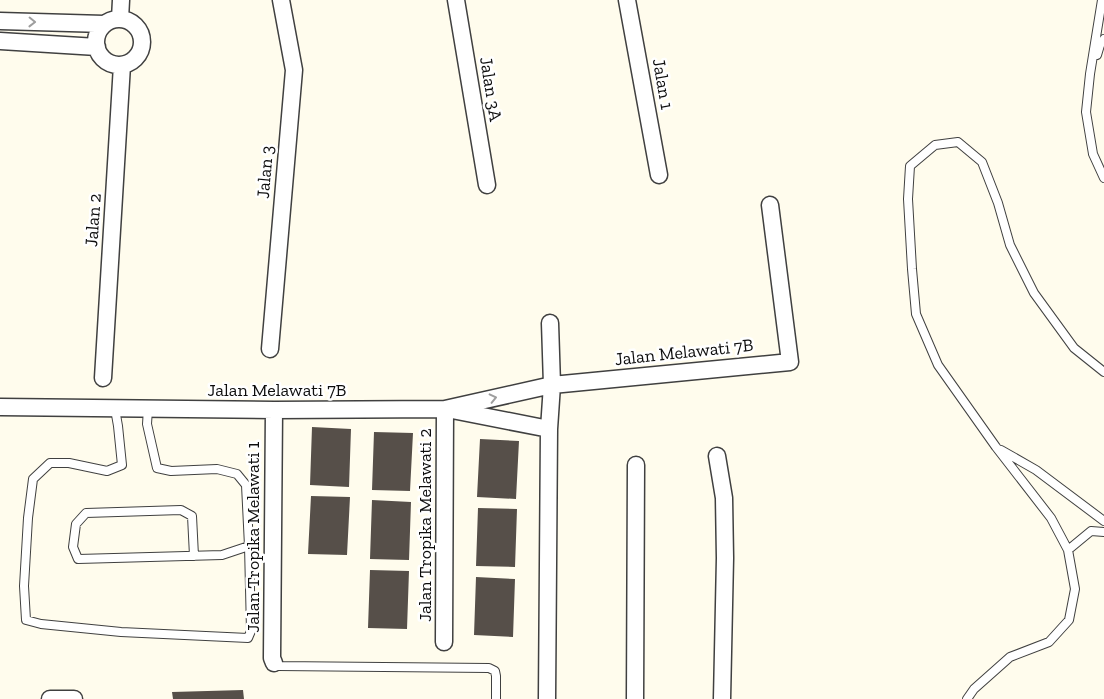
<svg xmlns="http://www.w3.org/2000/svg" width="1104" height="699" viewBox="0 0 1104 699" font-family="'Zilla Slab',serif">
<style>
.building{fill:#564f49}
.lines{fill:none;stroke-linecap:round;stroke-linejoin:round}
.lane-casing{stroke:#404040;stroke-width:10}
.street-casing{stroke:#404040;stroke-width:19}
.lane{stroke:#fff;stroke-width:8}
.street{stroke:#fff;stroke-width:16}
.oneway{stroke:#9e9e9e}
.labels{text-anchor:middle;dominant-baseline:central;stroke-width:5;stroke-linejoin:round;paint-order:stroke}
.street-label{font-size:18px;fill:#0d0d0d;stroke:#fff}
</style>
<rect width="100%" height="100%" fill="#fffced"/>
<path class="building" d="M312,427l39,2 -2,58 -39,-2z
M374,432l39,1 -3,58 -38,-1z
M480,439l39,2 -3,58 -39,-2z
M311,496l39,1 -3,58 -39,-1z
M372,500l39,2 -2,58 -39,-1z
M478,508l39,1 -2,58 -39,-1z
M370,570l39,1 -2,58 -39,-1z
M476,577l39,2 -2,58 -39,-2z
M243,690l1,9h-71l-1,-7z"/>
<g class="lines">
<g class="lane-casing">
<path id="lane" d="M1102,0l-12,74 -4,38 7,42 11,24
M1097,55l3,-10 4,-6
M115,409l3,17 4,39 -15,6 -38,-8h-19l-17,16 -5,39 -4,68 2,34 15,4 80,8 127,6 3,-7 -2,-85
M148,409l-1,15 10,44 14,3 46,-2 20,5 9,11 3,61 -27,9 -144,4 -5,-12 3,-23 10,-11 95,-3 11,6 2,40
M1001,450l35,20 68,51
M1068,550l23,-19 13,1
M274,663l4,3 211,2 6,3 1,5v23
M967,699l7,-10 36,-32 39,-15 20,-22 6,-31 -7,-39 -17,-32 -55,-71 -58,-82 -22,-51 -4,-45 -4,-70 2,-33 25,-21 23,-3 24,20 16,41 12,42 24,48 40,55 30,24"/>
</g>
<g class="street-casing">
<path id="street" d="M456,0l31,185
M627,0l32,175
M96 42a23 23 0 1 1 46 0a23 23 0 1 1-46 0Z
M120,19l1,-19
M0,21l104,3
M0,41l97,6
M270,349l24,-279 -13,-70
M103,378l19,-313
M0,407l274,3 171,-1 107,-24 238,-23 -20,-157
M452,410l97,19
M717,456l7,42 1,60 -3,141
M444,642l1,-233
M274,663l-2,-5 2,-248
M50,699h24
M547,699l2,-270 3,-44 -2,-62
M635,699l1,-234"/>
</g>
<use href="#lane" class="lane"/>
<use href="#street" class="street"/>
</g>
<defs><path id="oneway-chevron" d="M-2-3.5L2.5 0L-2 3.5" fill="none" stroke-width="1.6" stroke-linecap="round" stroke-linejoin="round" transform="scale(1.25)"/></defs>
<g class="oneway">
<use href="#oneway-chevron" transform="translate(32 22) rotate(1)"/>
<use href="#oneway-chevron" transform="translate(493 398) rotate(-13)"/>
</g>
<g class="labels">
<g class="street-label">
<text transform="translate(663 84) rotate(80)">Jalan 1</text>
<text transform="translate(491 89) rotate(81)">Jalan 3A</text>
<text transform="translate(265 172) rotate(-85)">Jalan 3</text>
<text transform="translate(93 220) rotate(-86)">Jalan 2</text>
<text transform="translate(684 352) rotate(-6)">Jalan Melawati 7B</text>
<text x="277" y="390">Jalan Melawati 7B</text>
<text transform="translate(425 525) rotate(-90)">Jalan Tropika Melawati 2</text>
<text transform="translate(253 537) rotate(-90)">Jalan Tropika Melawati 1</text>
</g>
</g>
</svg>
